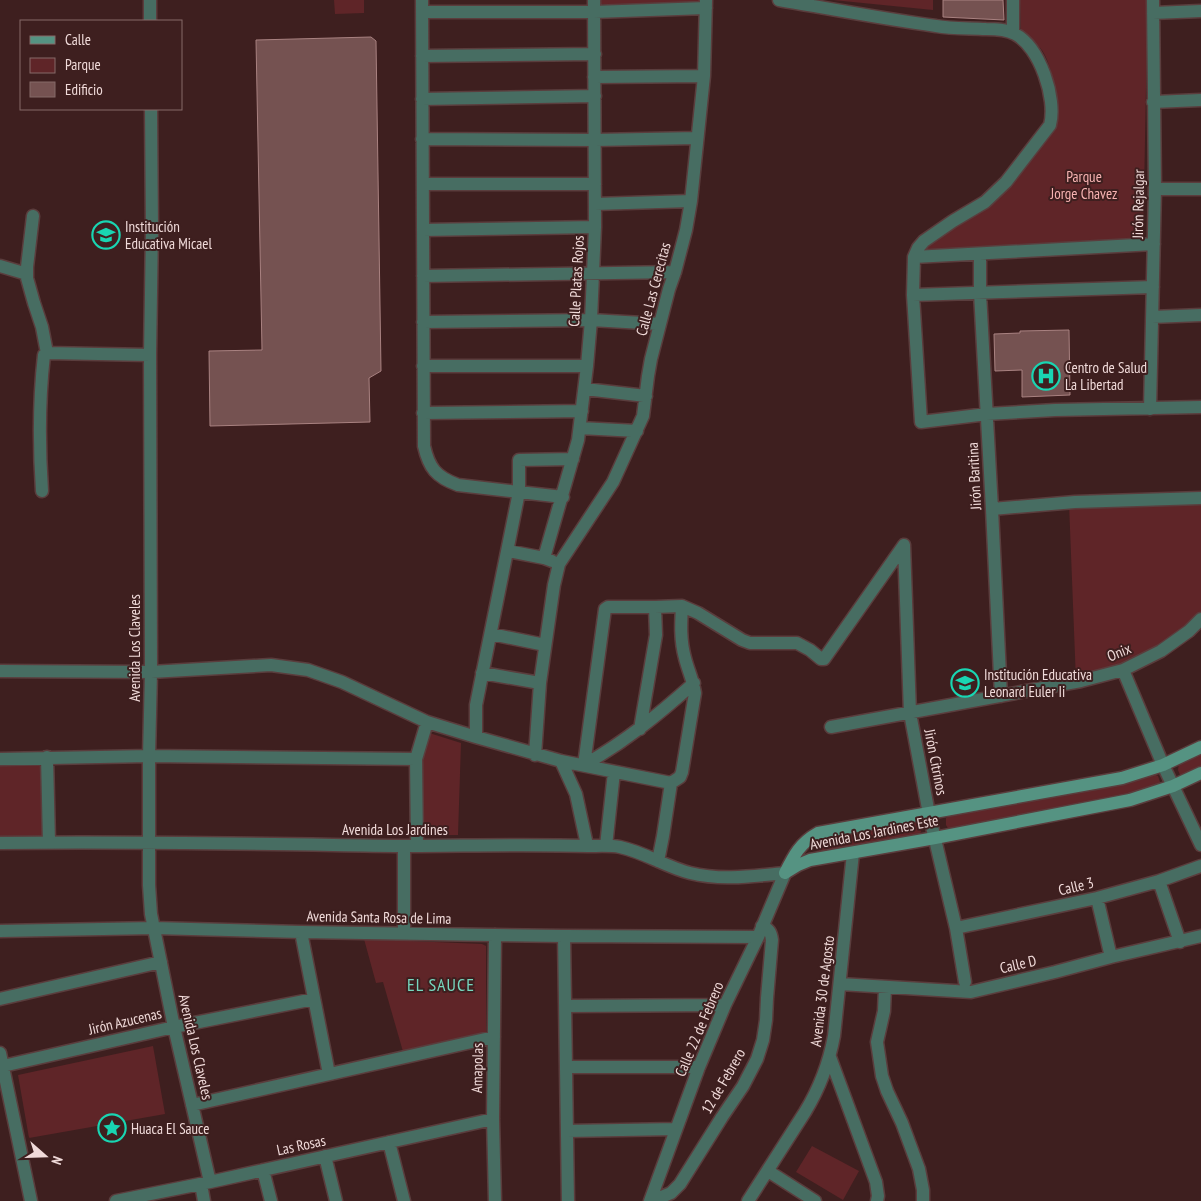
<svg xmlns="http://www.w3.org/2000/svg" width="1201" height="1201" viewBox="0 0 1201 1201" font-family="'PT Sans Narrow',sans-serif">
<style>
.green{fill:#5f2528}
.building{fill:#755251;stroke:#a98281}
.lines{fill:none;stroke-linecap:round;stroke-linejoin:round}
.street-casing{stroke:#5a3d3d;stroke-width:15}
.secondary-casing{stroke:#5a3d3d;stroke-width:15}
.street{stroke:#476d62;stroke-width:12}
.secondary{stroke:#559382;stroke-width:12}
.labels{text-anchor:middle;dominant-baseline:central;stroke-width:4;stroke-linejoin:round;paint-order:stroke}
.park-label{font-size:15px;fill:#f7b3b2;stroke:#3e1f1f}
.street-label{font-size:15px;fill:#f0dad9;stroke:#3e1f1f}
.poi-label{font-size:15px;fill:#f0dad9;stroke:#3e1f1f;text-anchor:start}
.quarter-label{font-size:18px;letter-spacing:1px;fill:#77d8bf;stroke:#3e1f1f}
</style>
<rect width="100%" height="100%" fill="#3e1f1f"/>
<path class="green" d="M334,0h30v13l-29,1z
M601,0h100v5l-100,-1z
M833,0h100v10z
M1020,0h126l1,36 -4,207 -219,9 1,-6 61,-43 71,-96c-1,-15 -7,-52 -19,-61 -5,-5 -11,-8 -17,-11z
M1201,498v120l-40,33 -85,30 -7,-178z
M426,732l35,11 -3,92h-39v-78z
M1201,752v16l-15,8 -6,-1 -2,-5 1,-7z
M0,762h43v75h-43z
M1154,774l4,2 2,6 -1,4 -18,6 -192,38 -3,-5v-7l3,-2 173,-34z
M916,822l4,2 1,8 -3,3 -98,18 -4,-3v-7l5,-4z
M364,939l118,5 4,2v91l-82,18 -21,-73 -7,1z
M153,1046l12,68 -136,24 -11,-63z
M812,1146l47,25 -16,29 -47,-28z"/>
<path class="building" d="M943,0h60l1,20 -61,-3z
M371,37l5,4 5,330 -12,7 1,44 -160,4 -1,-75 53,-1 -6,-310z
M1069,330l1,65 -48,2v-27l-27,1 -1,-37 26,-1v-2z"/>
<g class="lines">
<g class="street-casing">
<path id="street" d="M150,0v21
M422,0l2,446c5,22 12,31 34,39l105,12
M779,0c52,9 105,19 157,26 16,3 33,2 50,3 9,0 20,0 29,5 25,13 42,65 35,91l-44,57 -21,20 -32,19 -29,20 -6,7 -4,9 -1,38 8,127 66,-8 68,-4 146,-3
M1013,0v32
M422,12h172l112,-4
M1153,13l48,-2
M422,56l173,-2
M594,77l110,-1
M422,99l173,-3
M1153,102l48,-2
M151,109l1,121 -2,125 1,317 -2,84v129l2,29 23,113 36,155
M422,139l173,1 102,-2
M423,184h172
M1155,189h46
M595,204l96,-3
M33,216l-6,51v11l7,25 8,24 5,26
M423,230l172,-3
M980,254v39l12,216 9,187
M914,257l240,-13
M0,266l27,8
M423,276l252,-4
M913,295l240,-8
M1152,317l49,-2
M423,322l168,-2 69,4
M423,366h164
M585,389l61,7
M1150,409l5,-220 -2,-189
M423,413l159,-2
M580,428l57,3
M42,491c-3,-44 -3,-92 2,-136l3,-2 103,2
M992,509l83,-7 126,-4
M904,545l6,168 19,101 27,114 9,54
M508,551l36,7 8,3
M544,558l34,-118 9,-74 4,-46 4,-93 -1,-227
M491,634l54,11
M1123,670l40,95 38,80
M0,671l151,1 120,-7 37,5 34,12 85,40 49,15 85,24 110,22 9,-6 2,-5 13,-79c-2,-13 -7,-23 -10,-35 -5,-18 -4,-35 -3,-52
M482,673l58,10
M831,727l250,-46 42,-11 38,-19 28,-20 12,-12
M640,729l16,-94 -1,-28
M476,737v-32l43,-213v-32l54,-1
M535,755l5,-72 14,-98 5,-21 54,-82 30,-66 5,-40 3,-17 18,-70 6,-17 11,-42 5,-29 13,-125 2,-76
M47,757l2,85
M0,759l149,-3 267,3
M561,761l15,33 11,51
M584,765l21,-156 3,-2h47l27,-1 16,7 44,27 8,3h47l13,7 11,9h3l80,-114
M584,765c42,-24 74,-50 110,-82
M0,843c134,-2 267,1 401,3 62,0 125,-2 187,0 10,0 22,-1 32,1 24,5 46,20 70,26 32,8 64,3 95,0l-27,64 -33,68 -26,62 -49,134
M417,846l-1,-87 11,-37
M606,846l8,-74
M658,861l5,-25 8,-53
M1159,881l21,61
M1097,898l14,59
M956,928l141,-30 62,-17 42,-15
M0,931l154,-3 147,4 263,4 194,1
M301,932l28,142
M404,933v-87
M564,936l4,265
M840,984l131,8 84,-20 56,-15 90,-21
M885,987l-1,24 -7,31 5,34 5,15 15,32 17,46 4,21v11
M0,999l161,-37
M565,1006l160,-1
M0,1053l31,148
M830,1057l46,125 2,14 -1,5
M3,1066l171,-39 140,-28
M566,1067h133
M192,1105l302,-68
M567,1131l109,-2
M389,1142l15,59
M325,1156l11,45
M263,1170l8,31
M768,1171l47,30
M201,1184l3,17
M116,1201l94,-19 283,-63
M495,1201l-2,-82 2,-184
M652,1201l19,-8 9,-9 42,-67 21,-31 14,-27 6,-19 3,-20 1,-22 5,-58c-1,-8 -3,-11 -10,-14
M748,1201l57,-89c14,-23 24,-49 29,-76l19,-183"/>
</g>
<g class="secondary-casing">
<path id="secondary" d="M785,873c9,-18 15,-30 33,-40l304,-55 41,-13 38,-18
M785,873l13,-8 12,-5 125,-22 195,-38 43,-14 28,-13"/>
</g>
<use href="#street" class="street"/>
<use href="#secondary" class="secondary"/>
</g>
<defs>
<g id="school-ring" transform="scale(1.4375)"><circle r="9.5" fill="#3e1f1f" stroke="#19d5b2" stroke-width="1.5"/><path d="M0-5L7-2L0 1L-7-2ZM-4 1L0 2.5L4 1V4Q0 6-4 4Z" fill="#19d5b2"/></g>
<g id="hospital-ring" transform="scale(1.4375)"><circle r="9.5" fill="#3e1f1f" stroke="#19d5b2" stroke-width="1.5"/><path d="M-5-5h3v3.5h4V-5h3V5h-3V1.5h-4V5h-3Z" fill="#19d5b2"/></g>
<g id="sight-ring" transform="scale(1.4375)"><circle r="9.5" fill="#3e1f1f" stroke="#19d5b2" stroke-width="1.5"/><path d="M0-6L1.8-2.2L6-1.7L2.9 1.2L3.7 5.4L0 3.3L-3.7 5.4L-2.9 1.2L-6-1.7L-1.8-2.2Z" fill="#19d5b2"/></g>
</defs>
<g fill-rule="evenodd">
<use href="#school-ring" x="106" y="235"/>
<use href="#hospital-ring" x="1046" y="376"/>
<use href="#school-ring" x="965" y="683"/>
<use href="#sight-ring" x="112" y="1128"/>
</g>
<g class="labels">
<g class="park-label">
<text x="1084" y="176">Parque<tspan x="1084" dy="17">Jorge Chavez</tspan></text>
</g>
<g class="street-label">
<text transform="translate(1138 204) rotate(-89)">Jirón Rejalgar</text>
<text transform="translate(576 281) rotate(-87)">Calle Platas Rojos</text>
<text transform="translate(653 289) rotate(-75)">Calle Las Cerecitas</text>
<text transform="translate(974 476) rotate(-93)">Jirón Baritina</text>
<text transform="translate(134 648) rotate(-90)">Avenida Los Claveles</text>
<text transform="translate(1119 652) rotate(-22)">Onix</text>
<text transform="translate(936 762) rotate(79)">Jirón Citrinos</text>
<text x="395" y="829">Avenida Los Jardines</text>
<text transform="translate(874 832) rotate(-11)">Avenida Los Jardines Este</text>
<text transform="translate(1076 886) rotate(-13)">Calle 3</text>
<text transform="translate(379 917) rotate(1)">Avenida Santa Rosa de Lima</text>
<text transform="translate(1018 964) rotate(-13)">Calle D</text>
<text transform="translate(822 991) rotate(-83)">Avenida 30 de Agosto</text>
<text transform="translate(125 1021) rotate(-13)">Jirón Azucenas</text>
<text transform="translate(699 1029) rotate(-67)">Calle 22 de Febrero</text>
<text transform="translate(196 1047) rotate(77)">Avenida Los Claveles</text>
<text transform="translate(477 1068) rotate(-89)">Amapolas</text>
<text transform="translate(723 1081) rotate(-60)">12 de Febrero</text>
<text transform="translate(301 1145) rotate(-12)">Las Rosas</text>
</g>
<g class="poi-label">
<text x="125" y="226">Institución<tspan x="125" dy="17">Educativa Micael</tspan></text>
<text x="1065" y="367">Centro de Salud<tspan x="1065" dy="17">La Libertad</tspan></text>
<text x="984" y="674">Institución Educativa<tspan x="984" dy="17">Leonard Euler Ii</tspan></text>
<text x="131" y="1128">Huaca El Sauce</text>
</g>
<g class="quarter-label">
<text x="441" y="984">EL SAUCE</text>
</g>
</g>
<rect x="20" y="20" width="162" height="90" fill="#3e1f1f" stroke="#856a69"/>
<rect x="30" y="36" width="25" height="8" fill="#559382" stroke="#856a69"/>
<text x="65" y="45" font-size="15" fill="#f0dad9">Calle</text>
<rect x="30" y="58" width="25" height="15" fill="#5f2528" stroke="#856a69"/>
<text x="65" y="70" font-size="15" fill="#f0dad9">Parque</text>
<rect x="30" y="82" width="25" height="15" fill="#755251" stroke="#856a69"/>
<text x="65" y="95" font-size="15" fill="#f0dad9">Edificio</text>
<g transform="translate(45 1156) rotate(110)" stroke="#3e1f1f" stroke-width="4" paint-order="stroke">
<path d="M0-4L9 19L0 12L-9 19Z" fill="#f0dad9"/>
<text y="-8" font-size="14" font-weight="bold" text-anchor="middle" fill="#f0dad9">N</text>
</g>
</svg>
